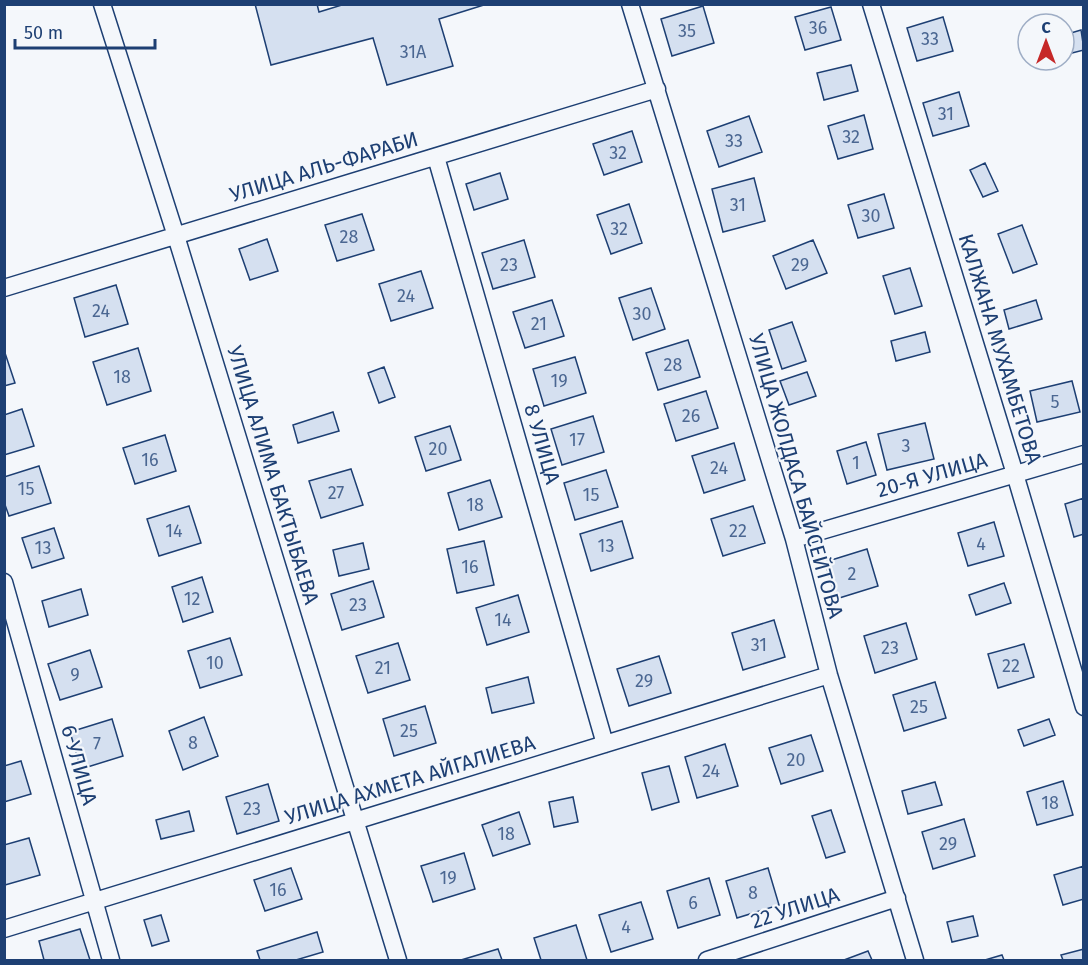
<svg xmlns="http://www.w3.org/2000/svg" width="1088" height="965" viewBox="0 0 1088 965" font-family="'Fira Sans',sans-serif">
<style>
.building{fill:#d5e0f0;stroke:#1d3f73;stroke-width:1.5}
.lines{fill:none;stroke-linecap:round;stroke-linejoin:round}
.minor-casing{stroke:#1d3f73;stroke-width:19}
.minor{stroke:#f4f7fb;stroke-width:16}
.labels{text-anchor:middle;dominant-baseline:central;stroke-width:4.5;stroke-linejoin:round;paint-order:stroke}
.number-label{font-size:18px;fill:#4b6792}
.street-label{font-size:21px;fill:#1d3f73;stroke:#f4f7fb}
</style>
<rect width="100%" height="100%" fill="#f4f7fb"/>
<path class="building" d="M255,4h62l2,8 26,-8h142l-48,15 14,47 -66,19 -14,-47 -102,27z
M703,6l11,37 -42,13 -11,-37z
M831,7l10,33 -36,10 -10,-33z
M943,17l10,34 -36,10 -10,-33z
M1081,30l3,20 -20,5v-20z
M851,65l7,26 -34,9 -7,-27z
M959,92l10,34 -36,10 -10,-33z
M864,115l9,34 -35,10 -10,-33z
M749,116l13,36 -43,15 -12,-36z
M632,131l10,31 -38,13 -11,-31z
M985,163l13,28 -15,6 -13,-27z
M500,173l8,26 -34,11 -8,-26z
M754,178l11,43 -42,11 -11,-43z
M884,194l10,34 -36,10 -10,-33z
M629,204l13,39 -31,11 -14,-39z
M362,214l12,36 -37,11 -12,-36z
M1022,225l15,39 -24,9 -15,-39z
M267,239l11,32 -28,9 -11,-31z
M524,240l11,37 -42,12 -11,-36z
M813,240l14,33 -41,16 -13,-33z
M910,268l12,38 -27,8 -12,-38z
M421,271l12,37 -42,13 -12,-37z
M116,285l12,39 -43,13 -11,-39z
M651,288l14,41 -32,11 -14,-42z
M552,300l12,36 -39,12 -12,-36z
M1036,300l6,19 -33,10 -5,-19z
M792,322l14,39 -24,8 -13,-39z
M925,332l5,20 -34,9 -5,-20z
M688,340l12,37 -42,13 -12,-37z
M138,348l13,43 -44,14 -14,-43z
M4,350l11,33 -11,3z
M575,357l11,36 -42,13 -11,-37z
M384,367l11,30 -16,6 -11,-30z
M807,372l9,24 -27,9 -9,-24z
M1072,381l8,31 -43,10 -7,-31z
M706,391l12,37 -42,13 -12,-37z
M22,409l12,37 -30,9v-40z
M333,412l6,19 -41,12 -5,-18z
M593,416l11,36 -42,13 -11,-36z
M925,423l9,36 -47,11 -9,-36z
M450,426l11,34 -35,11 -11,-34z
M165,435l11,36 -41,13 -12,-36z
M866,442l10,33 -29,9 -10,-33z
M734,443l11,37 -41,13 -12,-37z
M39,466l12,37 -42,13 -5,-14v-25z
M351,469l12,36 -42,13 -12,-37z
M606,470l12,37 -43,13 -11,-37z
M490,480l12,37 -43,13 -11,-37z
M1084,498v36l-10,3 -9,-33z
M189,506l12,37 -42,13 -12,-37z
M753,506l12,37 -42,13 -12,-37z
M622,521l11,37 -42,13 -11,-37z
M994,522l10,34 -36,10 -10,-33z
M54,528l10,30 -32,10 -10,-30z
M484,541l10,44 -37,8 -10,-44z
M363,543l6,26 -30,7 -6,-26z
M867,549l11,37 -42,13 -11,-37z
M202,577l11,35 -30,10 -11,-35z
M373,581l11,36 -42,13 -11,-36z
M1004,583l7,20 -35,12 -7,-20z
M81,589l7,26 -39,12 -7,-26z
M518,595l11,37 -42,13 -11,-37z
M774,620l11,37 -42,13 -11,-37z
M906,623l11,36 -42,14 -11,-37z
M230,638l12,37 -42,13 -12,-37z
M398,643l12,37 -42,13 -12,-37z
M1024,644l10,33 -36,11 -10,-34z
M90,650l12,37 -42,13 -12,-36z
M659,656l12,37 -42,13 -12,-37z
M528,677l6,26 -42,10 -6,-25z
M935,682l11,36 -42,13 -11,-36z
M425,706l11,37 -42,13 -11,-37z
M204,717l14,39 -35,14 -14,-39z
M112,719l11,37 -42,13 -11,-37z
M1049,719l6,16 -31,11 -6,-16z
M811,735l12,36 -42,13 -12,-36z
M725,744l13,42 -41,12 -12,-41z
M21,761l10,33 -27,8v-36z
M669,766l10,36 -27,8 -10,-37z
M1063,781l10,34 -36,10 -10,-33z
M935,782l7,23 -34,9 -6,-23z
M268,784l11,37 -42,13 -11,-37z
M573,797l5,25 -24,5 -5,-25z
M831,810l14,42 -19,6 -14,-42z
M189,811l5,20 -33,8 -5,-19z
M519,812l11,32 -37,12 -11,-31z
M964,819l11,37 -42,13 -11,-37z
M29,838l11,37 -35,10 -1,-40z
M464,853l11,36 -42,13 -12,-36z
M1084,866v33l-21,6 -9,-30z
M291,868l11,31 -37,12 -11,-31z
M768,868l11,37 -42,13 -11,-37z
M709,878l11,37 -42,13 -11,-37z
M641,902l12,37 -42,13 -12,-37z
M161,915l8,26 -17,5 -8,-26z
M973,916l5,20 -26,6 -5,-20z
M576,925l11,35h-46l-7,-22z
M80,929l10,31h-46l-5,-19z
M317,932l6,20 -27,8h-36l-3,-9z
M498,949l4,11h-41z
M1084,949v11h-21l-2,-5z
M868,951l4,9h-28z
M1002,955l2,5h-19z"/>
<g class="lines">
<g class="minor-casing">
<path id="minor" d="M102,4l74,232 222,724
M630,4l164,535 35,136 86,285
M871,4l144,470 69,233
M436,157l169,587
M4,288l653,-199
M794,539l290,-85
M4,582l107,378
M4,929l825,-254
M707,960l190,-62"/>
</g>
<use href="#minor" class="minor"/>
</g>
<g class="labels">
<g class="number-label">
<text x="818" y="28">36</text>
<text x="687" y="31">35</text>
<text x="930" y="39">33</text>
<text x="413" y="52">31А</text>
<text x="946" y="114">31</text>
<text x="851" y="137">32</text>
<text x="734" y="141">33</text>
<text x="618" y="153">32</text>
<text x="738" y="205">31</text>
<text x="871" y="216">30</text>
<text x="619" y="229">32</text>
<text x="349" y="237">28</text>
<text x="509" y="265">23</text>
<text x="800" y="265">29</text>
<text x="406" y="296">24</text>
<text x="101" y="311">24</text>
<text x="642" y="314">30</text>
<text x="539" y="324">21</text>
<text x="673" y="365">28</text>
<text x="122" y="377">18</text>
<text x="559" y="381">19</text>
<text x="1055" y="402">5</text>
<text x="691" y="416">26</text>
<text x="577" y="440">17</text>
<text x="906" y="446">3</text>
<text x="438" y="449">20</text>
<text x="150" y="460">16</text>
<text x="856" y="463">1</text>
<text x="719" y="468">24</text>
<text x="26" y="489">15</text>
<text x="336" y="493">27</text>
<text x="591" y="495">15</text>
<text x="475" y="505">18</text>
<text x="174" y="531">14</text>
<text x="738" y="531">22</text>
<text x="981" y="544">4</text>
<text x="606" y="546">13</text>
<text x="43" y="548">13</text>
<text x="470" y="567">16</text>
<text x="852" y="574">2</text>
<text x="192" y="599">12</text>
<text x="358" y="605">23</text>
<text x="503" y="620">14</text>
<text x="759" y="645">31</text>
<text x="890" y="648">23</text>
<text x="215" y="663">10</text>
<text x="1011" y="666">22</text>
<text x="383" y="668">21</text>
<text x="75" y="675">9</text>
<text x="644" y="681">29</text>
<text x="919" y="707">25</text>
<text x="409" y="731">25</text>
<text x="193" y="743">8</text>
<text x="97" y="744">7</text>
<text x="796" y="760">20</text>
<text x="711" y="771">24</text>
<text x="1050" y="803">18</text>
<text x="252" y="809">23</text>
<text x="506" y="834">18</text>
<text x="948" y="844">29</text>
<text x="448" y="878">19</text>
<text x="278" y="890">16</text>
<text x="753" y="893">8</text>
<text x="693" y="903">6</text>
<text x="626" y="927">4</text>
</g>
<g class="street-label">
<text transform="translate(324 167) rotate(-17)">УЛИЦА АЛЬ-ФАРАБИ</text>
<text transform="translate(1000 349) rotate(73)">КАЛЖАНА МУХАМБЕТОВА</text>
<text transform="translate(542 444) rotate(74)">8 УЛИЦА</text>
<text transform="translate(273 475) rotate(73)">УЛИЦА АЛИМА БАКТЫБАЕВА</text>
<text transform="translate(932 475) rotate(-16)">20-Я УЛИЦА</text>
<text transform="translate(796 476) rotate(74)">УЛИЦА ЖОЛДАСА БАЙСЕЙТОВА</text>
<text transform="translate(79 765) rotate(74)">6 УЛИЦА</text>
<text transform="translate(410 780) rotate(-17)">УЛИЦА АХМЕТА АЙГАЛИЕВА</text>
<text transform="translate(795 908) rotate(-18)">22 УЛИЦА</text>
</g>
</g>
<rect width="1088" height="965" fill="none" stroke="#1d3f73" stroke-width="12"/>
<g transform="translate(1046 42)"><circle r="28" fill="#f4f7fb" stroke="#9eadc5" stroke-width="1.5"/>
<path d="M0-4.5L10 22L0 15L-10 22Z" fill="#c62828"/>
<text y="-9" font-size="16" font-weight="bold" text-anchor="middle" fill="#1d3f73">С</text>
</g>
<path d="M15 39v9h140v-9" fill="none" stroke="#1d3f73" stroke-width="3"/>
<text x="24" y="39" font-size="18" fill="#1d3f73" stroke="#f4f7fb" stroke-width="4.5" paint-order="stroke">50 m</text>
</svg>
